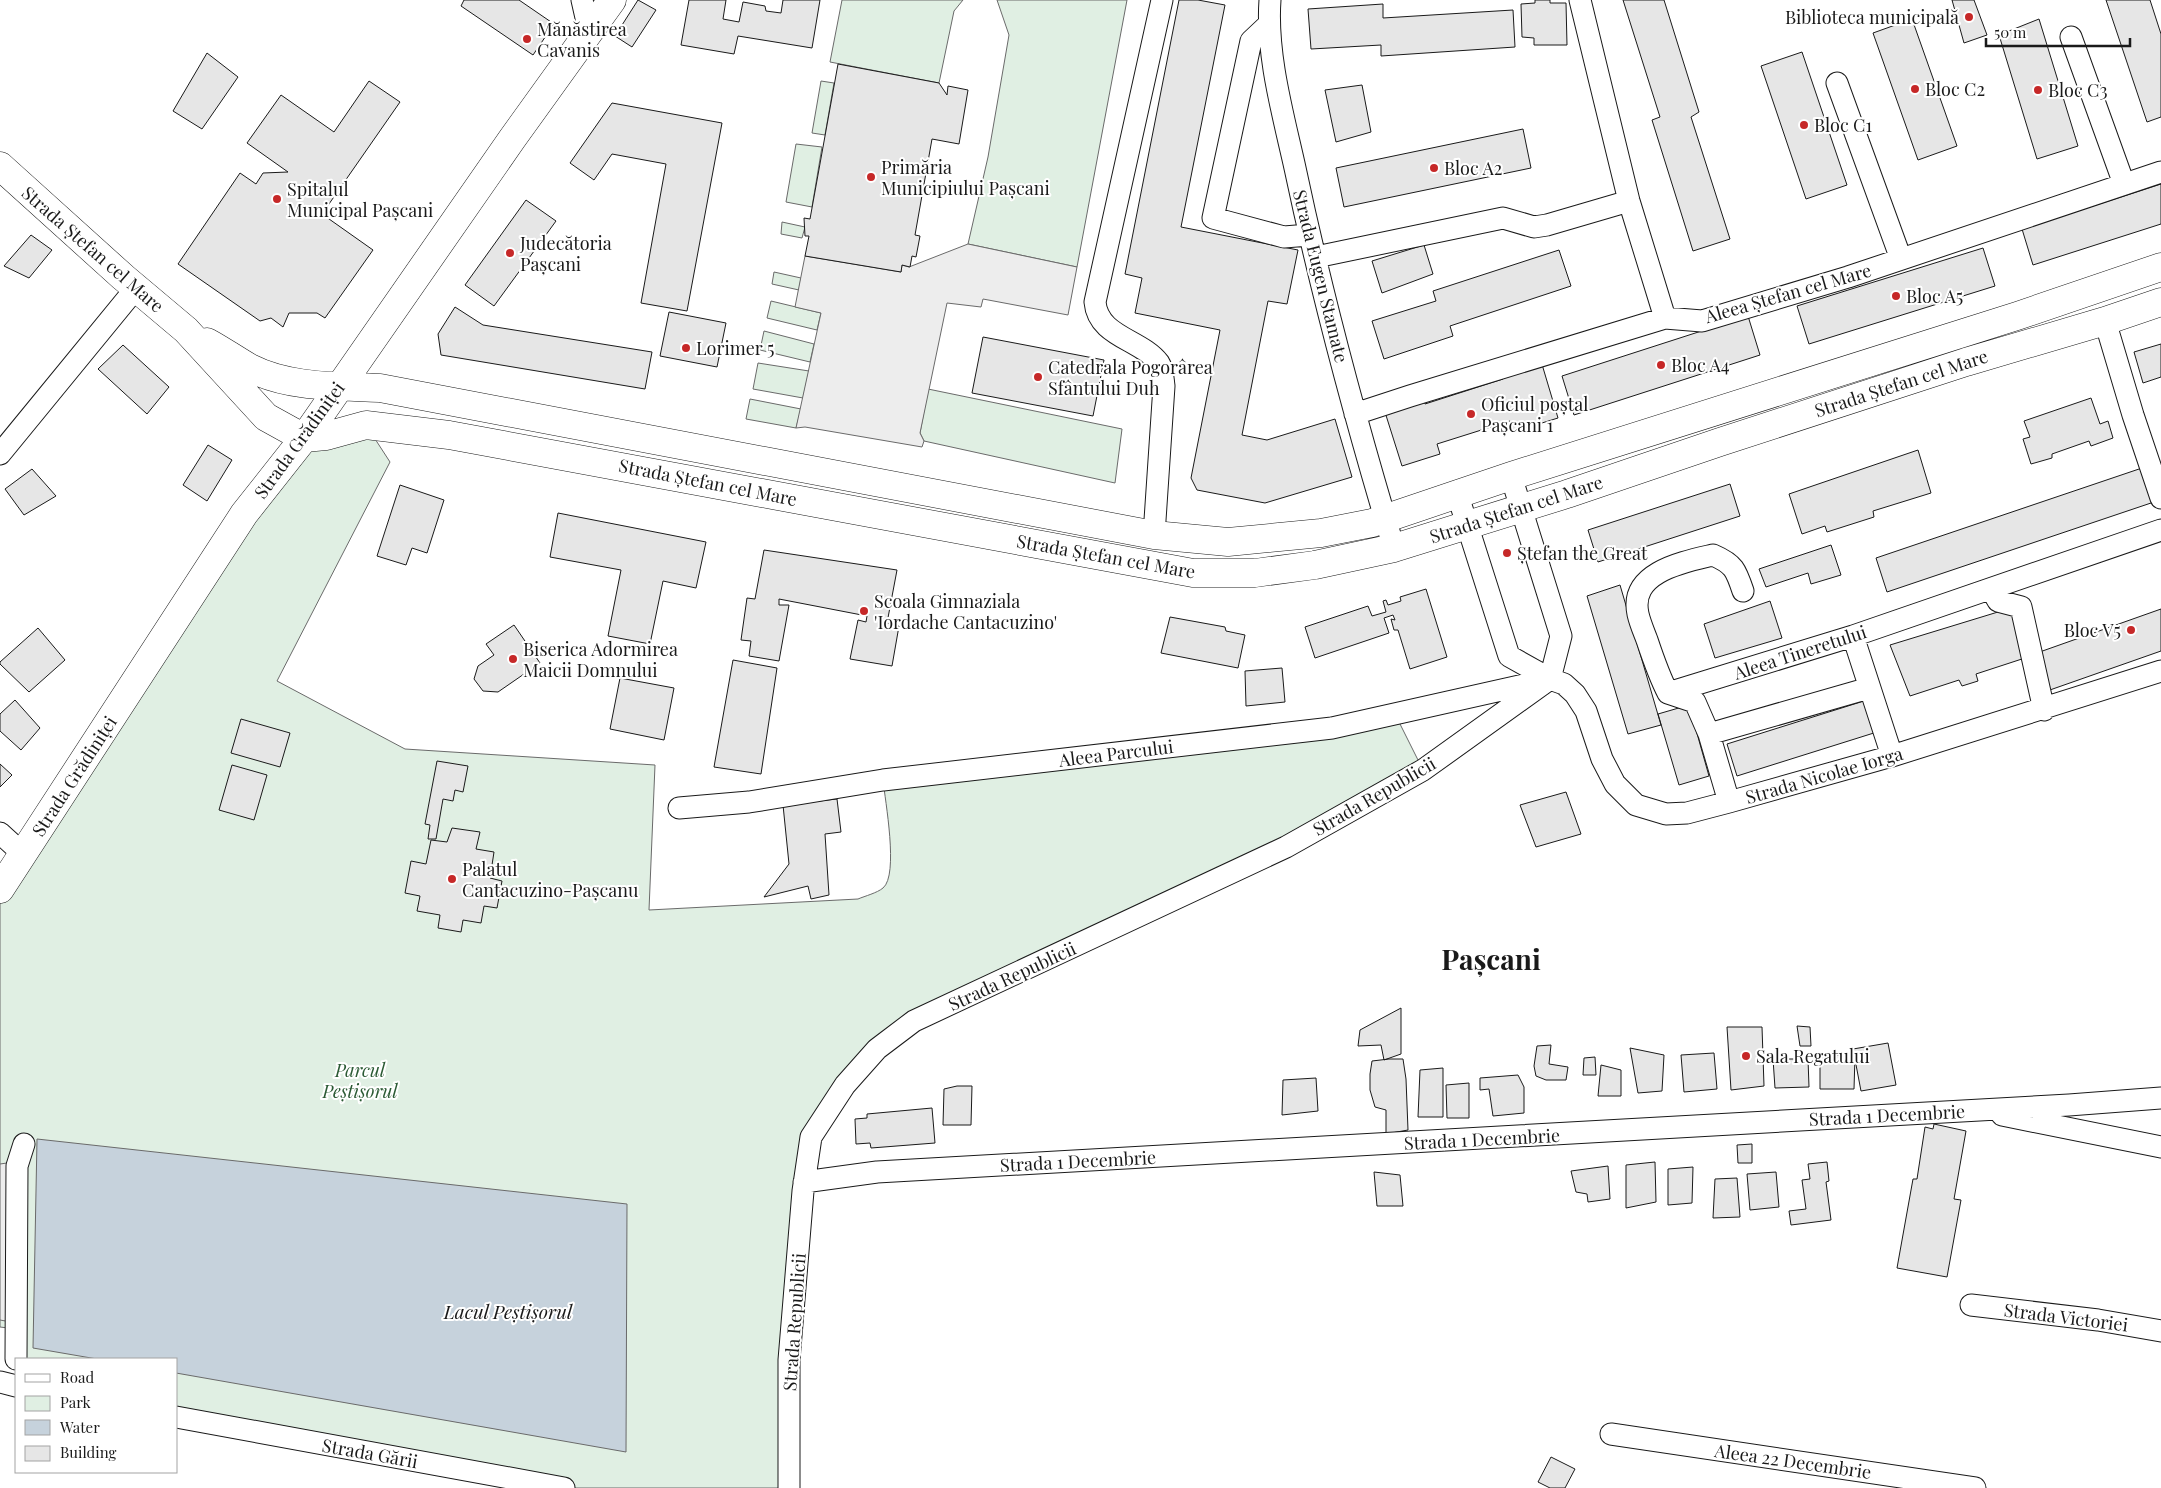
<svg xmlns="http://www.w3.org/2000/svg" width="2161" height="1488" viewBox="0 0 2161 1488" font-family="'Playfair Display',serif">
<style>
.green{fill:#e0efe3;stroke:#6a6a6a}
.parking{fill:#ededed;stroke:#6a6a6a}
.water{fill:#c6d2dc;stroke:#6a6a6a}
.building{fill:#e6e6e6;stroke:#1a1a1a}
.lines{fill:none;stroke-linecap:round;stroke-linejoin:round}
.minor-casing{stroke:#1a1a1a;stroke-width:23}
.major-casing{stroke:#1a1a1a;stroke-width:29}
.minor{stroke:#fff;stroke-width:21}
.major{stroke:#fff;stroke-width:28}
.poi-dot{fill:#c62828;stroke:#fff;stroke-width:2}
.labels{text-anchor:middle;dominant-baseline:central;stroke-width:4;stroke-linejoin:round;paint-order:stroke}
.poi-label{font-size:18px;fill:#1a1a1a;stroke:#fff;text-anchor:start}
.street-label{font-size:18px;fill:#1a1a1a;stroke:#fff}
.park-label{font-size:18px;font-style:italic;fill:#2b5a34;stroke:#fff}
.water-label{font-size:19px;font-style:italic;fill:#1a1a1a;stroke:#fff}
.town-label{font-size:28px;font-weight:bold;fill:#1a1a1a;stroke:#fff}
</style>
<rect width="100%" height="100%" fill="#fff"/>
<path class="green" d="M842,0h121l-9,11 -15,72 -109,-21z
M997,0h130l-50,267 -109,-23 20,-87 21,-122z
M821,81l13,2 -9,52 -13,-2z
M796,144l26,3 -10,60 -26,-5z
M782,222l23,5 -3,11 -21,-4z
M774,272l27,6 -2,12 -27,-6z
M771,301l50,12 -4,17 -50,-12z
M764,331l50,13 -4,18 -50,-12z
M758,363l51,8 -6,27 -50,-9z
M928,389l194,40 -7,54 -191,-42 -4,-8z
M750,399l51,10 -5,19 -50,-9z
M366,425l24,37 -113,219 128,68 250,16 -6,145 209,-11c7,-3 19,-6 25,-11 16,-13 2,-88 0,-108l512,-66 28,56 -509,251 -103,116 -22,351h-225l-388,-71v-58h-160v-30l-16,-2v-438l304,-451z"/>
<path class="parking" d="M968,244l109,23 -9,48 -85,-16 -2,8 -34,-4 -27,130 4,8 -2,6 -117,-20 -9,1 25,-115 -26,-6 10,-51 96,16 1,-7 7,2z
M14,1162l-3,160 -11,-2v-156z"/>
<path class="water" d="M37,1139l590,65 -1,248 -450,-79v-14h-79l-64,-11z"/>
<path class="building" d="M464,0h55l35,24 -21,31 -72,-49z
M638,0l18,10 -24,37 -17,-11z
M689,0h37l-3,19 16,3 4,-20 22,4 1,5 15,2 2,-13h37l-8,48 -74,-12 -4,18 -53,-9z
M1179,0h19l27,5 -44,222 117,23 -11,54 -19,-3 -26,134 25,5 68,-21 17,58 -87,26 -68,-13 -6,-12 29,-148 -85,-17 7,-35 -17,-4z
M1535,0h15v3h16l1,42h-33v-7l-12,-1 -1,-33 14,-1z
M1623,0h41l35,112 -8,5 39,122 -37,12 -41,-131 8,-3z
M1952,0h22l13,35 -23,8z
M2106,0h44l11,34v83l-14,5z
M1383,4v14l130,-8 2,37 -134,9v-11l-70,4 -3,-40z
M1912,19l45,127 -39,14 -45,-127z
M2039,19l39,127 -41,13 -38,-124z
M1802,52l45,133 -41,14 -45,-133z
M207,53l31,24 -36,52 -29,-18z
M838,64l101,19 8,12 1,-9 20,4 -9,54 -27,-5 -17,96 5,1 -4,21 -4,-1 -2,11 -8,-2 -1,7 -96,-16 4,-20h-4l-1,-18 6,1z
M369,81l31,21 -78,112 51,36 -48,68 -8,-5h-28l-6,14 -12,-9 -11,3 -82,-57 62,-91 16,11 7,-11 25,-1 -41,-29 34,-48 53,37z
M1362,85l9,47 -35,10 -11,-52z
M612,103l110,20 -35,188 -46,-8 25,-139 -54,-10 -18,26 -24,-17z
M1523,129l8,39 -187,39 -8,-39z
M2161,184v40l-128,41 -11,-36z
M526,200l30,21 -62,85 -29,-21z
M31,235l21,15 -23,28 -25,-12z
M1424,245l9,29 -51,19 -10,-32z
M1983,248l12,38 -186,58 -12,-38z
M1559,250l12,36 -121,40 3,10 -69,23 -12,-38 64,-20 -3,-10z
M455,307l28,18 169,27 -7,37 -204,-34 -3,-21z
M669,312l57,11 -9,44 -57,-11z
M1748,316l12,39 -186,60 -12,-39z
M983,337l121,23 -11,56 -121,-23z
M2161,344v33l-18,6 -9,-31z
M123,345l46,42 -22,27 -49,-45z
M1541,361l17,57 -45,14 -3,-11 -73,23 3,10 -38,12 -18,-57 39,-12 2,7 78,-25 -2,-5z
M2091,398l9,26 8,-3 5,17 -22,8 -2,-5 -37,13v4l-21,6 -8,-25 7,-2 -6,-16z
M208,445l24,15 -25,41 -24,-16z
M1918,450l13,43 -58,18 1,6 -47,15 -2,-6 -23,8 -13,-40z
M2142,468l12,34 -267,90 -11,-34z
M32,469l24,27 -32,19 -19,-26z
M1730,484l10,32 -142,46 -10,-32z
M400,485l44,15 -17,53 -15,-5 -6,17 -29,-9z
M558,513l148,29 -10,46 -33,-7 -13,63 -42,-8 13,-66 -71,-13z
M1831,545l10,30 -30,9 -3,-11 -42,14 -7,-18z
M764,550l133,20 -10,53 12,3 -7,40 -42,-7 8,-39 8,2 1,-6 -88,-17v6h10l-10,56 -30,-5 2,-15 -10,-1 6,-42 8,1z
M1620,585l41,140 -33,9 -41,-138z
M1426,589l21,68 -37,12 -12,-39h-4l-3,-11 4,1 -2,-5 -9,3 5,15 -74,25 -10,-31 63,-21 4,10 14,-4 -3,-11 3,-1 2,5 13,-4 -1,-4z
M1770,601l12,37 -67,20 -11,-34z
M2011,608l17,49 -52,17 2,7 -16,5 -3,-6 -49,16 -20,-51z
M2161,609v42l-114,40 -13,-37z
M1170,617l55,10 1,4 19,4 -7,33 -77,-15z
M514,625l26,38 -42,29 -15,-1 -9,-12 4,-13 16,-11 -8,-11z
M38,628l27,32 -36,32 -29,-28v-2z
M733,660l44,8 -16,106 -47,-7z
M1282,668l3,34 -39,4 -1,-35z
M620,678l54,10 -10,52 -54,-11z
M15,700l25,28 -19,22 -21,-19v-17z
M1867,700l10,32 -140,44 -10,-32z
M1689,705l20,71 -30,9 -21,-71z
M241,719l49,14 -10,34 -49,-14z
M437,761l31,5 -5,26 -8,-2 -2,11 -10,-2 -7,40h-8l2,-14 -5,-1z
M0,764l12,11 -12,12z
M232,765l35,10 -13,45 -35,-10z
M1566,792l15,42 -45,13 -16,-42z
M837,799l4,33 -16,2 4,61 -18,4 -3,-13 -44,11 25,-33 -6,-59z
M452,828l28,4 -4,17 18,3 -4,26 12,3 -5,27 -13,-2 -3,17 -18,-3 -2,12 -23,-4 2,-13 -23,-4 3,-15 -15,-3 6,-32 15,3 5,-24 16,2z
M1401,1008v46l-17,6 -3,-15 -23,1 2,-16z
M1797,1026l13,1 1,19h-11z
M1727,1027h35l2,59 -33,4z
M1888,1043l8,42 -35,6 -8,-42z
M1551,1045l-2,19 19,3 -2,13h-20l-10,-4 -2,-10 3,-20z
M1630,1048l34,7 -2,36 -24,2z
M1714,1053l3,36 -33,3 -3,-37z
M1820,1055l35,1 -1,33h-34z
M1595,1057l1,18h-13l1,-17z
M1389,1059h14l3,20 2,51 -22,4v-24l-11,-3 -5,-17v-16l2,-13z
M1773,1059h35l1,28 -34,1z
M1601,1065l20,5v26h-23z
M1443,1068v49h-25l2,-47z
M1518,1075l6,12v26l-31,3 -4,-27 -9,1v-12z
M1316,1078l2,33 -36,4 1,-35z
M1469,1083v35h-22l-1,-33z
M957,1086h15l-1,39h-28l1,-36z
M932,1108l3,35 -64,5 -1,-5 -14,1 -1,-25 12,-1v-4z
M1934,1124l32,7 -12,68 7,1 -14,77 -50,-9 16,-89h4l8,-52 8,2z
M1752,1144v19h-14l-1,-18z
M1655,1162l1,40 -30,6v-43z
M1827,1162l2,19 -3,1 5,38 -40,5 -2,-14 17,-2 -4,-29 8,-1 -2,-15z
M1608,1166l2,33 -22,3 -1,-8 -11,-2 -5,-21z
M1693,1167l-1,36 -24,2v-36z
M1374,1172l26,3 3,31h-26z
M1776,1172l3,35 -29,3 -3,-36z
M1737,1178l3,39 -27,1 2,-39z
M1551,1457l24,12 -10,19h-15l-12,-6z"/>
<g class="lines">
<g class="minor-casing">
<path id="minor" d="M582,0l7,31
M1270,0c-4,54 13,114 25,168 27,128 61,254 99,380
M1580,0l49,201 36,117
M1268,25l-17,16 -38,177 71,19 25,-2
M2071,37l53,147
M1837,83l64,176
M1316,257l187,-39 31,9 13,-2 82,-24
M2105,321l28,94 28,83
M1355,414l55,-18 255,-78 37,3 146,-44 313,-105
M0,454l136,-166
M1511,476l50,160 -11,43
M1458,496l51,160 41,23 14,5 11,10 11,17 16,48 13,25 21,21 30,9 21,-1 42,-11 163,-46 269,-85
M1154,535l10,-149c-1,-7 -1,-17 -5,-23 -18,-24 -61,-26 -64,-61l67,-302
M1991,589l7,12 23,6 23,103
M1743,591c-7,-21 -9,-27 -30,-36 -30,7 -84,17 -75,59 2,9 6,18 9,26 6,18 12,36 21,53l185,-57 308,-106
M1853,636l39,120
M1668,693l27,9 14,32 160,-46
M1709,734l20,68
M679,808l70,-6 134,-22 449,-52 210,-47
M0,833l23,21
M2002,1115l159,32
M804,1182l73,-10 1192,-67 92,-7
M1971,1305l127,15 63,11
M16,1359l1,-193 7,-22
M0,1382l16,4
M176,1417l388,71
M1611,1434l364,54
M789,1488v-128l14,-169 8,-54 34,-52 32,-36 37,-28 372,-174 137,-77 127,-91"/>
</g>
<g class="major-casing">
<path id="major" d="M0,166l123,111 63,53 80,87 38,21 22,-2 40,-11 83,10 744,138h62l60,-8 79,-17 173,-54 153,-52 246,-80 139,-41 56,-19
M207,342c15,8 29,18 43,26 39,20 88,18 130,20l774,147 74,7 93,-9 51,-10 139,-47 506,-160 144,-49
M0,889l244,-375 60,-76 208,-299 100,-139"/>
</g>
<use href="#minor" class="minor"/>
<use href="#major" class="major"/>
</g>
<g class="poi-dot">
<circle cx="1969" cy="17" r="5"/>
<circle cx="527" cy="39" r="5"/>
<circle cx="1915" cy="89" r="5"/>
<circle cx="2038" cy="90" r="5"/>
<circle cx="1804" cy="125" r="5"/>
<circle cx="1434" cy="168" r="5"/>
<circle cx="871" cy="177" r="5"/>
<circle cx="277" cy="199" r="5"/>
<circle cx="510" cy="253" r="5"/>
<circle cx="1896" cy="296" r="5"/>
<circle cx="686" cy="348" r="5"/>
<circle cx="1661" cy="365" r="5"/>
<circle cx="1038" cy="377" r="5"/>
<circle cx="1471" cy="414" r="5"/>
<circle cx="1507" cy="553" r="5"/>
<circle cx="864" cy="611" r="5"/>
<circle cx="2131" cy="630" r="5"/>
<circle cx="513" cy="659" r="5"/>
<circle cx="452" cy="879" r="5"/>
<circle cx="1746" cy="1056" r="5"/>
</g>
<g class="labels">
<g class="poi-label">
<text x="1959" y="17" text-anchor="end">Biblioteca municipală</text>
<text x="537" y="29">Mănăstirea<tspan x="537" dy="21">Cavanis</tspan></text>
<text x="1925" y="89">Bloc C2</text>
<text x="2048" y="90">Bloc C3</text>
<text x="1814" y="125">Bloc C1</text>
<text x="881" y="167">Primăria<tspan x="881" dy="21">Municipiului Pașcani</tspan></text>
<text x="1444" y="168">Bloc A2</text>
<text x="287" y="189">Spitalul<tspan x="287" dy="21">Municipal Pașcani</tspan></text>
<text x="520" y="243">Judecătoria<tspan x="520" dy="21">Pașcani</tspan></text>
<text x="1906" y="296">Bloc A5</text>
<text x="696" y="348">Lorimer 5</text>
<text x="1671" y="365">Bloc A4</text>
<text x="1048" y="367">Catedrala Pogorârea<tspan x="1048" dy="21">Sfântului Duh</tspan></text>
<text x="1481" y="404">Oficiul poștal<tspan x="1481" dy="21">Pașcani 1</tspan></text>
<text x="1517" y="553">Ștefan the Great</text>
<text x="874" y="601">Scoala Gimnaziala<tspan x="874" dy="21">'Iordache Cantacuzino'</tspan></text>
<text x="2121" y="630" text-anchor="end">Bloc V5</text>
<text x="523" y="649">Biserica Adormirea<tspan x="523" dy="21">Maicii Domnului</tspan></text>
<text x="462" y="869">Palatul<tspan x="462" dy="21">Cantacuzino-Pașcanu</tspan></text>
<text x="1756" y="1056">Sala Regatului</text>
</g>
<g class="street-label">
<text transform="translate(93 249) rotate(41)">Strada Ștefan cel Mare</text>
<text transform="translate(1321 276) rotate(76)">Strada Eugen Stamate</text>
<text transform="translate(1788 293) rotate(-16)">Aleea Ștefan cel Mare</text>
<text transform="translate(1901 383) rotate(-18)">Strada Ștefan cel Mare</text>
<text transform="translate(299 440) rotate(-54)">Strada Grădiniței</text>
<text transform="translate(708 482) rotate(11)">Strada Ștefan cel Mare</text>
<text transform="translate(1516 509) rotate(-18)">Strada Ștefan cel Mare</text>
<text transform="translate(1106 556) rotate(10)">Strada Ștefan cel Mare</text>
<text transform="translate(1800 652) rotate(-18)">Aleea Tineretului</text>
<text transform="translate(1116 753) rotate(-7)">Aleea Parcului</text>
<text transform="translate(1824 775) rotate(-16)">Strada Nicolae Iorga</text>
<text transform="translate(74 776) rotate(-57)">Strada Grădiniței</text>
<text transform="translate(1374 796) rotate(-30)">Strada Republicii</text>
<text transform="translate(1012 976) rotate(-25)">Strada Republicii</text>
<text transform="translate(1887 1115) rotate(-3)">Strada 1 Decembrie</text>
<text transform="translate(1482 1139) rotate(-3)">Strada 1 Decembrie</text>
<text transform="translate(1078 1161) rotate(-3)">Strada 1 Decembrie</text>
<text transform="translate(2066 1317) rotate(7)">Strada Victoriei</text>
<text transform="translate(794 1322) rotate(-86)">Strada Republicii</text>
<text transform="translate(370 1453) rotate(10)">Strada Gării</text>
<text transform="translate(1793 1461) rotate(8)">Aleea 22 Decembrie</text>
</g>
<g class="park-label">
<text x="360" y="1070">Parcul<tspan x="360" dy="21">Peștișorul</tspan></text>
</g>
<g class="water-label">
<text x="508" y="1311">Lacul Peștișorul</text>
</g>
<g class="town-label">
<text x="1491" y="958">Pașcani</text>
</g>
</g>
<rect x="15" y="1358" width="162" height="115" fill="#ffffff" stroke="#a3a3a3"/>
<rect x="25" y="1374" width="25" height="8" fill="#ffffff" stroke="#a3a3a3"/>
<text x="60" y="1383" font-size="15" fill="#1a1a1a">Road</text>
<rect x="25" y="1396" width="25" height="15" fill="#e0efe3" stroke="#a3a3a3"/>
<text x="60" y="1408" font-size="15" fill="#1a1a1a">Park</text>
<rect x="25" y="1420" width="25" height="15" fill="#c6d2dc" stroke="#a3a3a3"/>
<text x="60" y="1433" font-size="15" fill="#1a1a1a">Water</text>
<rect x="25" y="1446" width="25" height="15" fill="#e6e6e6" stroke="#a3a3a3"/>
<text x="60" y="1458" font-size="15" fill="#1a1a1a">Building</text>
<path d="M1986 38v8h144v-8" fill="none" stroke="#1a1a1a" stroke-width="2.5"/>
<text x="1994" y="38" font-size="15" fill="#1a1a1a" stroke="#ffffff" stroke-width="4" paint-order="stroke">50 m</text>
</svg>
